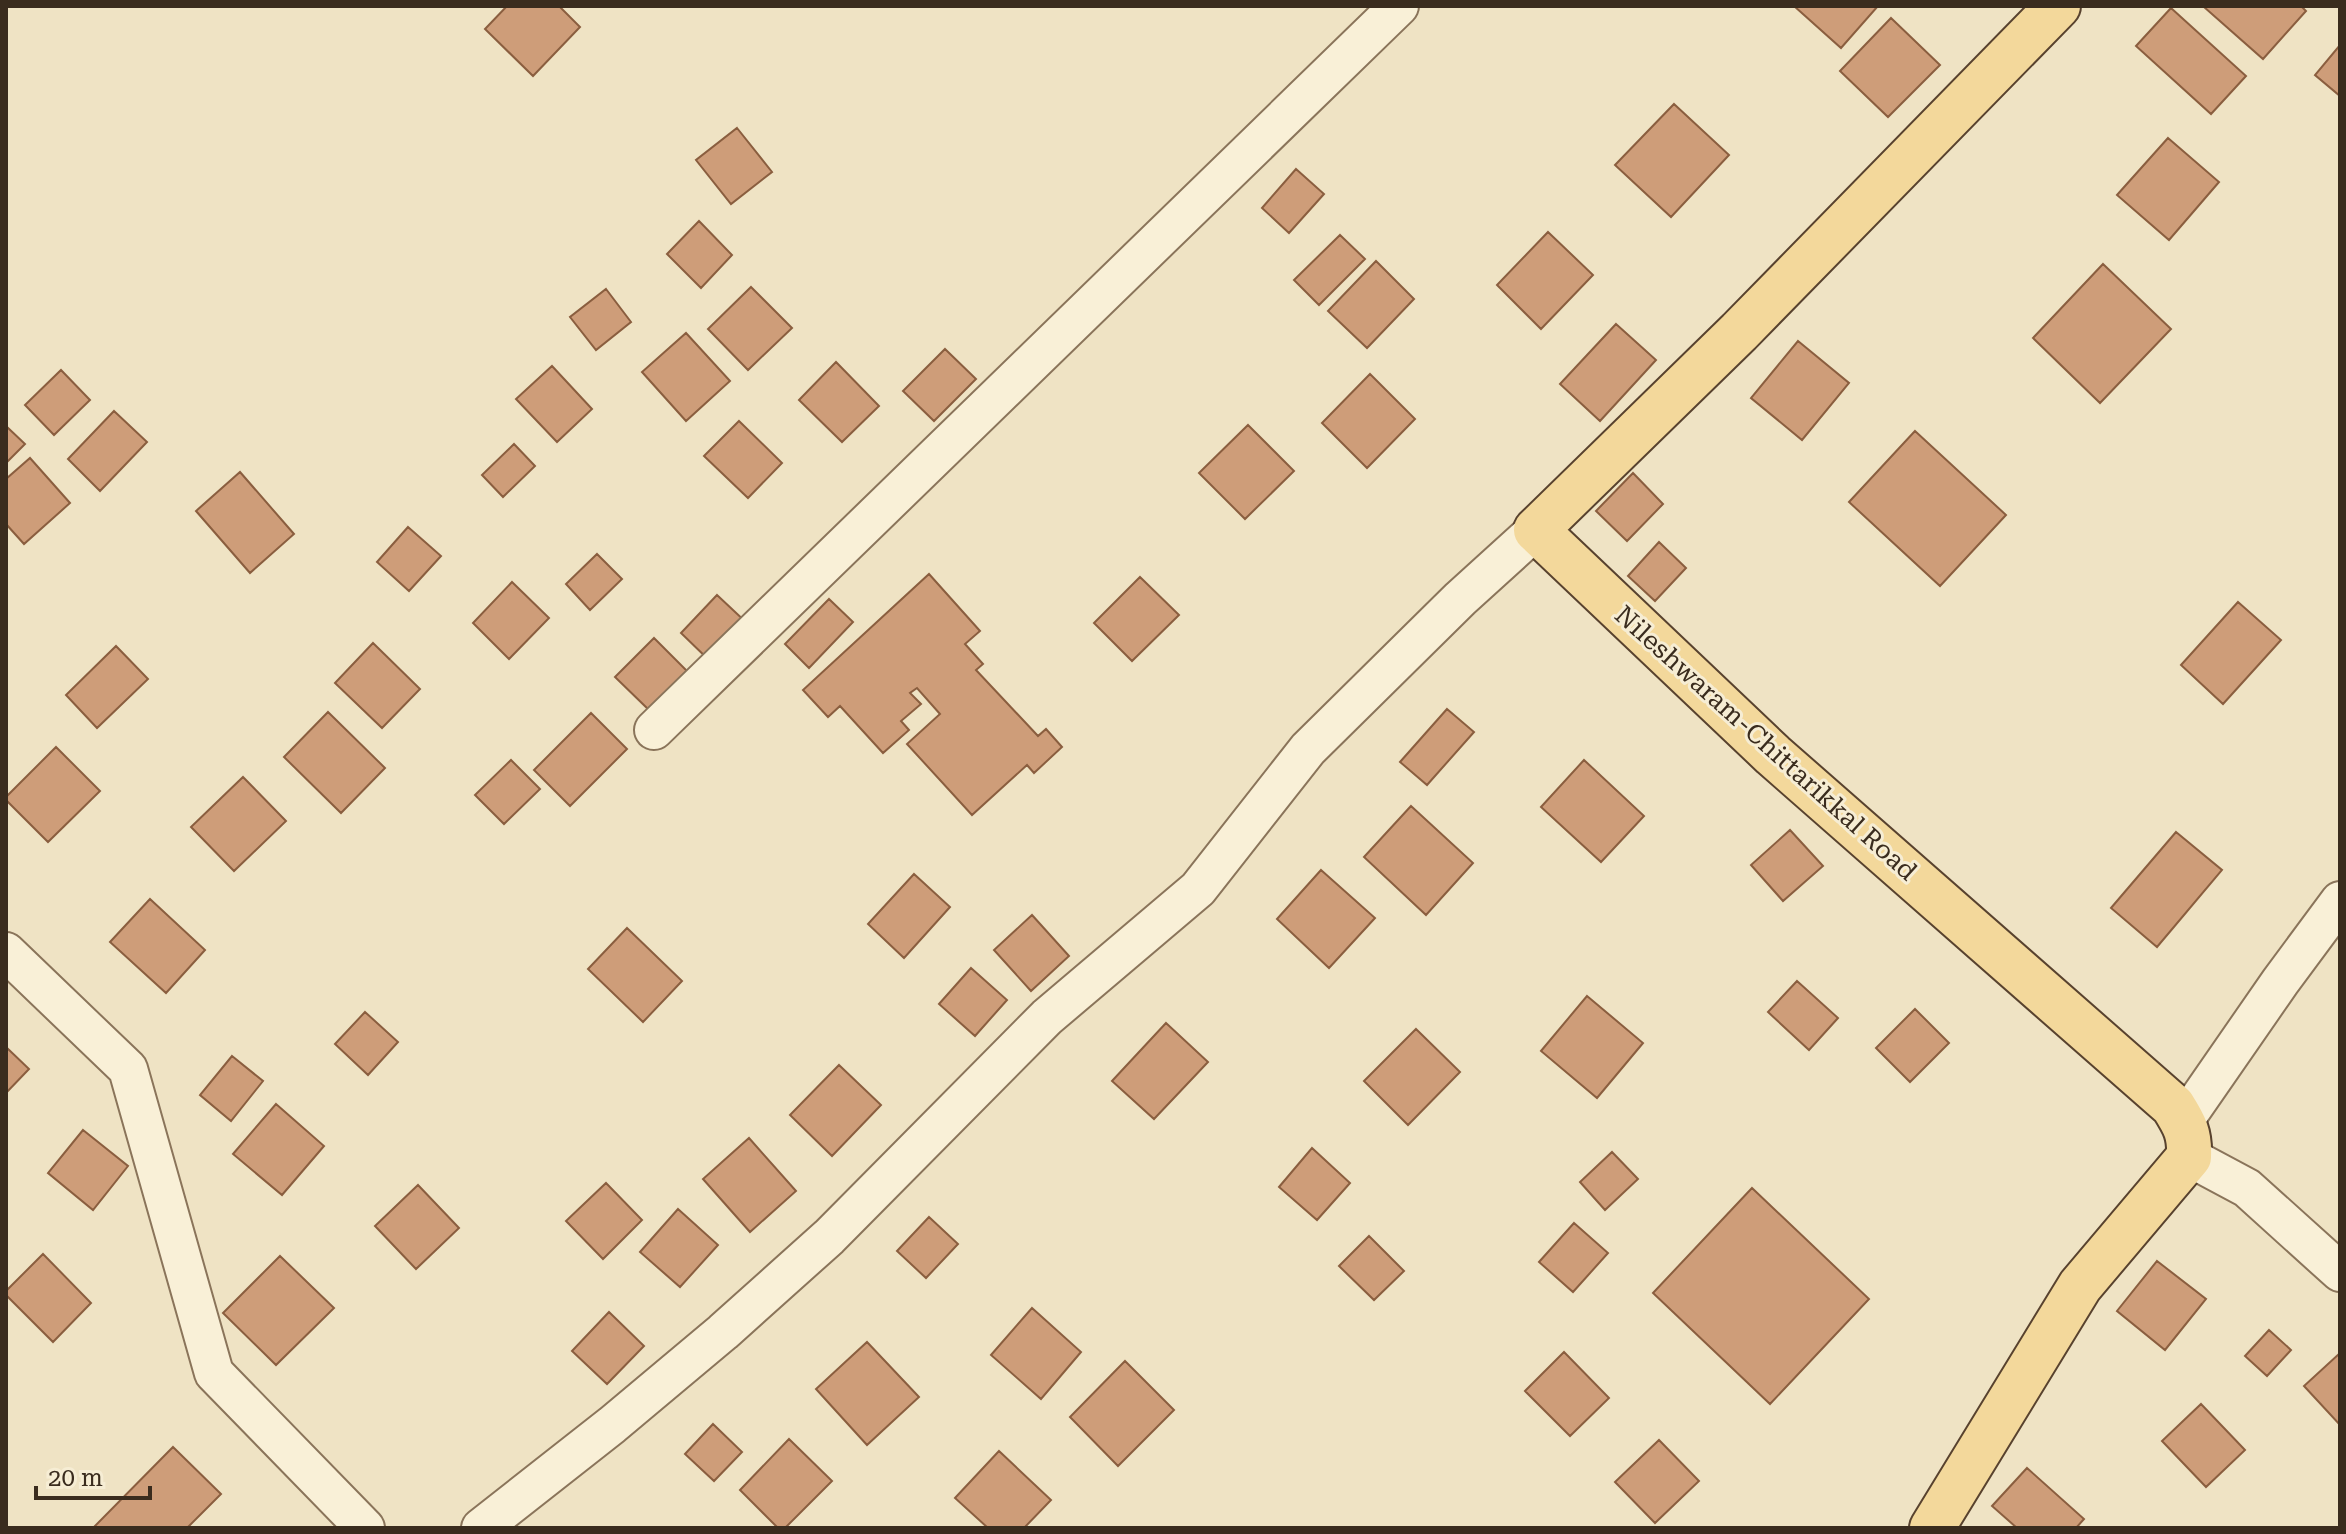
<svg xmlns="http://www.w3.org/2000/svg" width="2346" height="1534" viewBox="0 0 2346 1534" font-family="'Roboto Serif',serif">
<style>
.building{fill:#ce9d79;stroke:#8a5e3f;stroke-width:2}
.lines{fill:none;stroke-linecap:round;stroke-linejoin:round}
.minor-casing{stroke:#8a745a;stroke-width:42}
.major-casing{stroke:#58422e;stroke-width:48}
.minor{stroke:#f9f0d7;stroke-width:38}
.major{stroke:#f3d89b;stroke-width:44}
.labels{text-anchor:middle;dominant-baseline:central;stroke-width:6;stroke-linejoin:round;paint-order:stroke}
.street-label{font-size:26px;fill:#3a2c1e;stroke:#f6edd4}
</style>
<rect width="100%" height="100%" fill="#efe3c4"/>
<path class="building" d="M507,6h52l21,21 -47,49 -48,-47z
M1794,6h84l-37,42z
M2301,6l5,5 -43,48 -59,-52z
M2171,8l75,68 -35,38 -75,-68z
M1891,18l49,47 -52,52 -48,-46z
M2340,45v51l-25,-21z
M1674,104l55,51 -58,62 -56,-52z
M737,128l35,44 -41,32 -35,-44z
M2168,138l51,44 -50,58 -52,-45z
M1296,169l28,25 -35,39 -27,-25z
M699,221l33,34 -31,33 -34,-34z
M1548,232l45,43 -52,54 -44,-44z
M1340,235l25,24 -46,46 -25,-25z
M1376,261l38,38 -47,49 -39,-37z
M2103,264l68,65 -71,74 -67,-65z
M751,287l41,41 -44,42 -40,-41z
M606,289l25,33 -35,28 -26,-33z
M1616,324l40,36 -56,61 -40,-37z
M686,333l44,48 -44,40 -44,-49z
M1798,341l51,42 -47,57 -51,-42z
M945,349l31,30 -42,42 -31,-30z
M836,362l43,44 -37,36 -43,-42z
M552,366l40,43 -35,33 -41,-43z
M61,370l29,30 -36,35 -29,-30z
M1370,374l45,45 -48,49 -45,-45z
M114,411l33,31 -47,49 -32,-32z
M739,421l43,42 -34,35 -44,-42z
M1248,425l46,46 -49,48 -46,-46z
M6,426l19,18 -19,19z
M1915,431l91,84 -66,71 -91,-84z
M514,444l21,22 -32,31 -21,-22z
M30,458l40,45 -46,41 -18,-20v-45z
M240,472l54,62 -44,39 -54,-62z
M1633,473l30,31 -36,37 -31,-30z
M408,527l33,29 -32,35 -32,-29z
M1659,542l27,26 -31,33 -27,-25z
M597,554l25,25 -32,31 -24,-26z
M929,574l51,57 -15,13 18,20 -7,6 62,66 8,-7 16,18 -28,26 -7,-8 -55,50 -65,-71 33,-30 -23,-26 -7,5 11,11 -20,17 8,9 -26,23 -43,-47 -12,11 -25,-27z
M1140,577l39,38 -47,46 -38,-38z
M512,582l37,36 -40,41 -36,-36z
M717,595l32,30 -37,38 -31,-30z
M829,599l24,23 -44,46 -24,-24z
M2238,602l43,38 -58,64 -42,-39z
M654,638l33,33 -38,39 -34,-33z
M373,643l47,46 -38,39 -47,-45z
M116,646l32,33 -51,49 -31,-33z
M1447,709l27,23 -47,53 -27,-23z
M328,712l57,56 -44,45 -57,-56z
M591,713l36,36 -57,57 -36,-36z
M56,747l44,44 -52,51 -42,-42v-3z
M511,760l29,29 -36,35 -29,-29z
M1584,760l60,56 -43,46 -60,-55z
M243,777l43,44 -52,50 -43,-44z
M1411,806l62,57 -47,52 -62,-58z
M1790,830l33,36 -40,35 -32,-36z
M2176,832l46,38 -65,77 -46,-39z
M1321,870l54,48 -46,50 -52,-49z
M914,874l36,33 -46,51 -36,-34z
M150,899l55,51 -39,43 -56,-51z
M1032,915l37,41 -38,35 -37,-41z
M627,928l55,53 -39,41 -55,-53z
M971,968l36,32 -32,36 -36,-32z
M1797,981l41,37 -29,32 -41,-38z
M1587,996l56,47 -46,55 -56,-47z
M1915,1009l34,34 -39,39 -34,-34z
M365,1012l33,30 -30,33 -33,-31z
M1166,1023l42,39 -54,57 -42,-38z
M1416,1029l44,43 -52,53 -44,-44z
M6,1047l23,22 -23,24z
M232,1056l31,25 -32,40 -31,-26z
M839,1065l42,40 -49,51 -42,-41z
M276,1104l48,42 -42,49 -49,-41z
M83,1130l45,36 -35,44 -45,-37z
M749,1138l47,53 -46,41 -47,-53z
M1312,1148l38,35 -33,37 -38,-33z
M1612,1152l26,27 -33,31 -25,-28z
M606,1183l36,37 -39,39 -37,-38z
M418,1185l41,43 -43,41 -41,-43z
M1752,1188l117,111 -99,105 -117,-111z
M678,1209l40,36 -38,42 -40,-35z
M929,1217l29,27 -32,34 -29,-27z
M1574,1223l34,30 -35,39 -34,-30z
M1369,1236l35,35 -30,29 -35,-34z
M43,1254l48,49 -38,39 -47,-47v-4z
M280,1256l54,52 -58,57 -53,-52z
M2157,1261l49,38 -41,51 -48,-39z
M1032,1308l49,44 -40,47 -50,-44z
M609,1312l35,34 -37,38 -35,-33z
M2269,1330l22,20 -24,26 -22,-20z
M867,1342l52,55 -52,48 -51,-56z
M1564,1352l45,46 -39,38 -45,-45z
M2340,1353v72l-36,-39z
M1125,1361l49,49 -56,56 -48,-49z
M2201,1404l44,46 -39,37 -44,-46z
M713,1424l29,28 -28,29 -29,-27z
M789,1439l43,42 -47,47h-7l-38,-38z
M1659,1440l40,41 -44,42 -40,-41z
M173,1447l48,47 -34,34h-94z
M999,1451l52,49 -27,28h-36l-33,-30z
M2027,1468l57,51 -8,9h-59l-25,-22z"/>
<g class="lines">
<g class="minor-casing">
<path id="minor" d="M654,730l745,-724
M6,952l122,117 86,304 151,155
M2183,1122l97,-140 60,-81
M2189,1157l58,31 93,84
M481,1528l131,-103 111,-93 106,-95 218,-220 151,-128 110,-140 152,-150 76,-69"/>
</g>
<g class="major-casing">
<path id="major" d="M1932,1528l148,-242 109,-129c1,-23 -4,-32 -16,-51l-400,-351 -237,-225 203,-198 319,-326"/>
</g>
<use href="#minor" class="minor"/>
<use href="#major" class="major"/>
</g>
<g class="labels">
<g class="street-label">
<text transform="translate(1766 743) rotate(42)">Nileshwaram-Chittarikkal Road</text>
</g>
</g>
<rect width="2346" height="1534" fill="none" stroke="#3a2c1e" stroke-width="16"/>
<path d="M36 1486v12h114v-12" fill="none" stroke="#3a2c1e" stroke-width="4"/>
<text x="48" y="1486" font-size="24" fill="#3a2c1e" stroke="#f6edd4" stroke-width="6" paint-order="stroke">20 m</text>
</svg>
